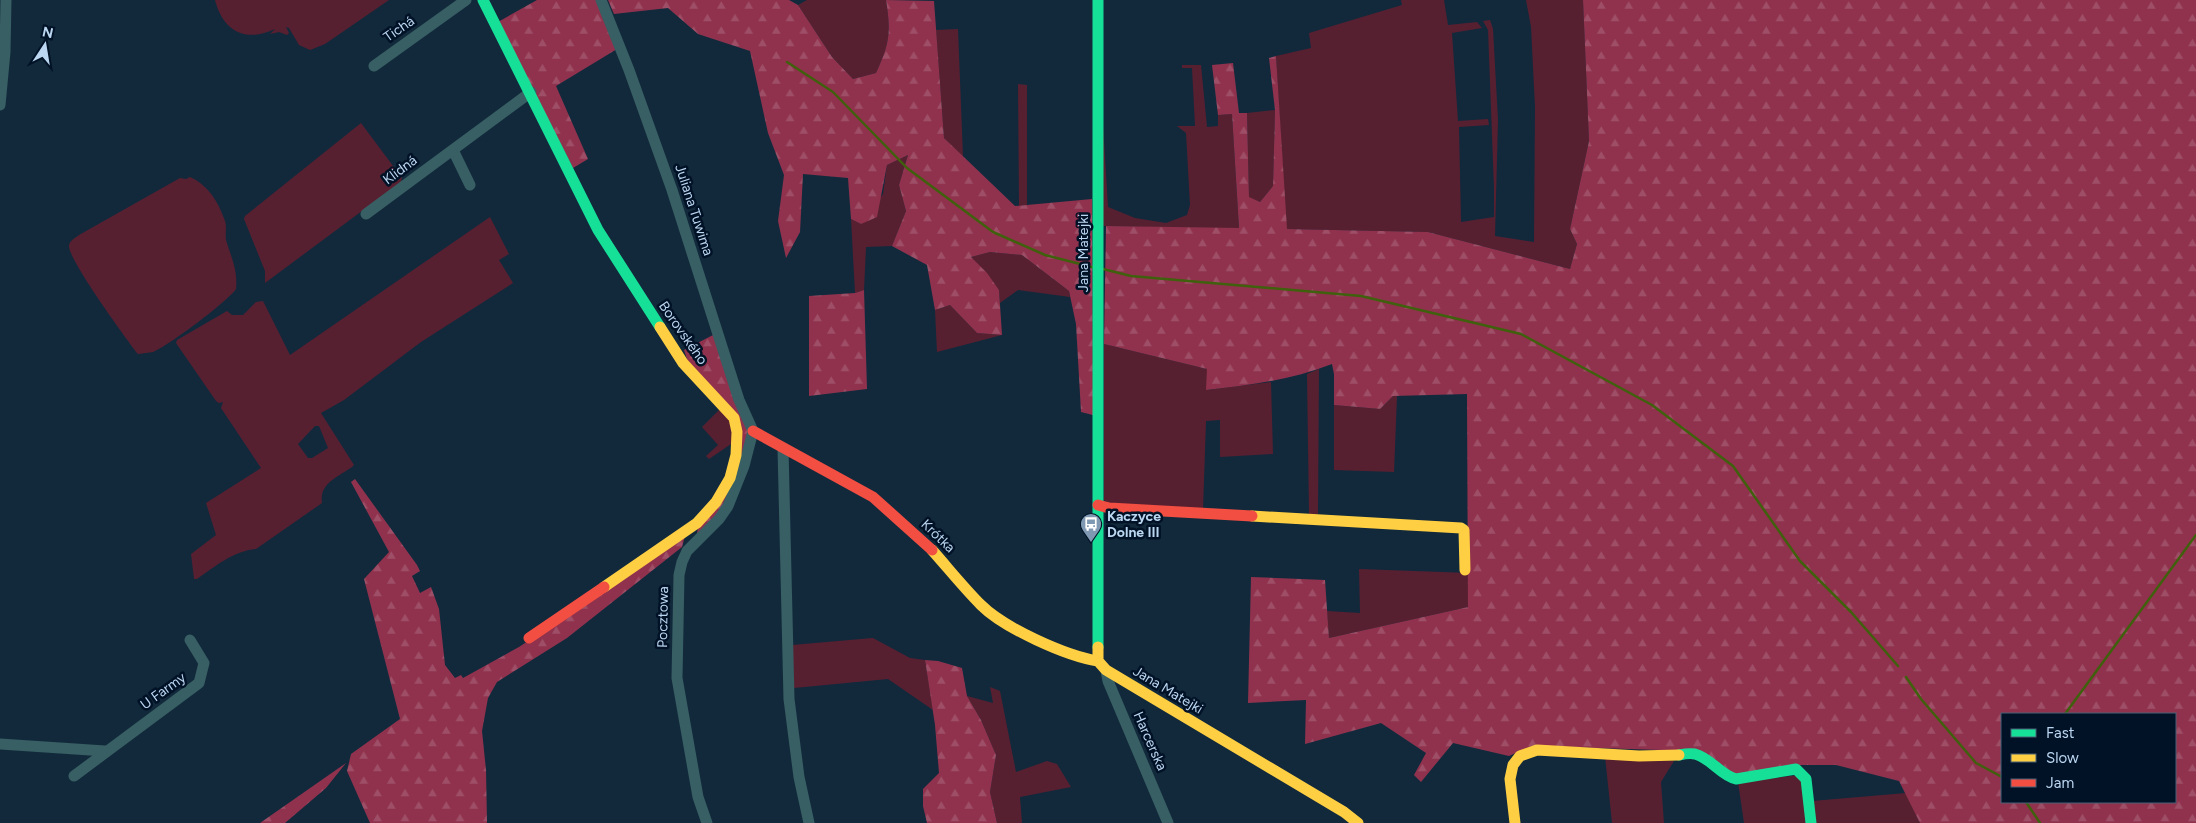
<svg xmlns="http://www.w3.org/2000/svg" width="2196" height="823" viewBox="0 0 2196 823" font-family="Figtree,sans-serif">
<style>
.green{fill:#572031;fill-rule:evenodd}
.forest{fill:url(#forest-firs);fill-rule:evenodd}
.lines{fill:none;stroke-linecap:round;stroke-linejoin:round}
.stream{stroke:#3f600c;stroke-width:2.5}
.street{stroke:#385f63;stroke-width:11}
.fast{stroke:#16e098;stroke-width:11}
.slow{stroke:#ffcf43;stroke-width:11}
.jam{stroke:#f24e42;stroke-width:11}
.labels{text-anchor:middle;dominant-baseline:central;stroke-width:5;stroke-linejoin:round;paint-order:stroke}
.street-label{font-size:14px;fill:#bbd6f1;stroke:#011226}
.poi-label{font-size:14px;font-weight:bold;fill:#bbd6f1;stroke:#011226;text-anchor:start}
</style>
<defs>
<pattern id="forest-firs" width="22" height="20" patternUnits="userSpaceOnUse" patternTransform="scale(1.25)"><rect width="22" height="20" fill="#90324d"/><path d="M5 1l3.5 6h-7zM16 11l3.5 6h-7z" fill="#9e4f67"/></pattern>
</defs>
<rect width="100%" height="100%" fill="#12293c"/>
<path class="green" d="M215,0h174l-64,44 -15,6 -11,-5 -10,-17 -3,-1 3,6 -2,2 -8,-3 -9,2 5,-5c-30,14 -52,2 -60,-29z
M807,0h79c5,32 4,43 -10,73l-23,6 -21,-22 -34,-52z
M1401,0h43l4,25 29,-3 5,6 -30,5 6,88 30,-2 1,6 -30,2 2,95 33,-5v-29l-6,-158 -5,-9 7,-1 3,9 5,91 -3,116 39,6 1,-135 -4,-80 -5,-27h57l6,141 -19,88 7,15 -7,25 -142,-37 -142,-3 -10,-173 35,-8 -2,-15 93,-28z
M958,29l5,128 -19,-19 -8,-108z
M1182,65h19l6,62 11,-1v-11l14,-1 7,115 -136,-3v-102l5,83 27,11 31,5 21,-8 3,-10 -4,-72 -9,-7h18l-3,-58h-10z
M1018,84l9,1v120l-8,1z
M1275,110l-2,76 -13,16 -11,-4 -2,-85z
M361,123l41,55 -1,4 -136,101v-12l-21,-52 1,-3z
M908,155l-9,30 7,26 -14,35 -26,1 -2,43 -9,3 -4,-74 10,5 22,-30 4,-29z
M190,177c18,8 28,24 35,44 2,6 0,13 1,19 5,17 12,30 10,49 -8,12 -69,58 -83,63 -4,1 -10,1 -15,2 -11,-14 -70,-95 -69,-108 0,-5 6,-8 10,-11l101,-57 6,1z
M490,217l19,37 -10,6 14,23 -92,59 -77,58 -23,13 33,52 -2,2c-14,10 -33,16 -30,36l-66,46c-23,2 -40,17 -59,30h-3l-3,-25 25,-19 -10,-32 55,-35 -40,-60 2,-6 -4,1 -3,-2 -40,-58 1,-3 50,-29 5,4h11l13,-13 7,-1 27,54zM315,426h4l9,22 -16,10h-4l-10,-14z
M990,252l32,3 47,36 1,6 -52,-7 -18,13 -1,-13 -28,-33z
M950,305l27,28 25,2 -65,17 -2,-42z
M1104,344l103,25v21l64,-8 2,72 -53,3v-37l-14,1 -3,89 -93,-6 -6,-4z
M1319,369l-1,145h-9l-2,-140z
M1393,396h4l-3,76 -60,-2v-65l46,4z
M720,409l9,10 5,23 -25,17 -3,-3 12,-11 -16,-18z
M1359,569l110,4 -1,34 -139,31 -2,-27 33,2z
M873,638l37,20 15,2 8,50 -45,-31 -94,9 -2,-43z
M990,687l10,4 16,81 31,-11 10,3 14,23 -51,10 2,26h-25l-7,-31 6,-37 -15,-35 -14,-24 26,7z
M1605,756l69,5 -13,21 3,41h-52z
M1800,775l8,48h-64l-6,-41z
M1906,793l14,30h-106l-2,-22z"/>
<path class="forest" d="M537,0h61l19,49 -61,37 32,73 -15,9 -75,-146z
M608,0h181l9,5 34,52 21,22 23,-6c14,-30 15,-41 10,-73l48,1 10,137 71,68 77,-7 1,216 -12,-3 -5,-88 -7,-33 -47,-36 -32,-3 -19,5 16,16 12,17 3,45 -25,-2 -27,-28 -15,5 -8,-45 -35,-19 14,-35 -7,-26 9,-30 -21,10 -10,52 -16,7 -10,-5 -3,-41 -45,-4 -3,58 -14,26 -8,-37 6,-46 -16,-42 -18,-82 -52,-17 -30,-26 -54,6z
M1583,0h613v823h-276l-21,-42 -63,-16h-37l-63,11 -43,-25 -161,-5 -23,10 -56,-13 -32,39 -7,-7 12,-22 -45,-30 -76,21 1,-44 -58,3 3,-126 74,3 4,58 139,-31 -1,-213 -74,2 -13,13 -46,-4v-31l-2,-10c-41,16 -82,21 -126,26l1,-21 -103,-25 2,-118 133,2 -7,-114 -14,1 -6,-50 21,-2 6,50h8l2,84 11,5 13,-16 2,-76 -6,-52 7,-2 11,173 141,3 142,37 7,-25 -7,-15 19,-88zM2002,714h173v88h-173z
M864,290l3,99 -58,7v-100l46,-3z
M715,334l34,101 -23,69 -29,31 1,-8 16,-17 27,-83 -53,-65 -4,-12z
M355,479l62,86 3,6 -8,5 8,17 11,-6 8,22 6,56 10,13 6,-3 2,3 56,-31 166,-111 -3,11 -115,91 -70,44 -9,16 -6,33 4,39 1,53h-117l-23,-52 4,-17 49,-35 -36,-140 25,-27 -38,-70z
M925,660l13,1 24,7 5,28 14,24 15,35 -6,37 7,31h-70l-4,-17v-17l16,-16 -4,-48z
M346,763l-20,25 -41,35h-25z"/>
<g class="lines">
<path class="stream" d="M787,62l46,30 74,76 86,64 52,23 47,12
M1103,269l28,7 230,20 160,38 131,71 81,61 67,95 51,51 47,54
M1906,677l15,22 55,64 26,14
M2065,714l131,-179
M2026,802l14,21"/>
<path class="street" d="M601,0l28,70 43,120 67,210 14,31 -9,35 -16,40 -9,13 -32,32 -5,11 -3,13 -2,103 21,119 9,26
M374,66l92,-66
M0,105l5,-53 1,-52
M453,150l17,35
M366,214l165,-122
M783,448l6,251 10,78 10,46
M1106,670l2,11 60,142
M0,744l105,7
M74,776l125,-93 5,-20 -14,-23"/>
<path class="fast" d="M483,0l115,230 62,97
M1098,0v647
M1679,755c5,-1 11,-2 16,-1 16,4 25,21 41,25l60,-10 10,10 5,44"/>
<path class="slow" d="M1252,516l209,12 3,2 1,40
M932,550c16,18 32,38 49,55 23,23 85,51 117,56
M604,587l93,-64 19,-21 14,-24 6,-23 1,-23 -3,-14 -51,-55 -23,-36
M1098,647v14l8,9 238,142 14,11
M1515,823l-5,-44 3,-14 7,-9 17,-6 102,6 40,-1"/>
<path class="jam" d="M753,431l120,66 59,53
M1098,505l11,3 143,8
M529,638l75,-51"/>
</g>
<defs>
<g id="bus-pin" transform="scale(1.125)"><path d="M0 17L-7.5 6A9.5 9.5 0 1 1 7.5 6Z" fill="#8099b2" stroke="#011226"/><path d="M-5-6H5V4H4V6H2V4H-2V6H-4V4H-5ZM-3.5-4V0h7V-4ZM-3.5 1.2v1.5H-2V1.2ZM2 1.2v1.5H3.5V1.2Z" fill="#fff"/></g>
</defs>
<g fill-rule="evenodd">
<use href="#bus-pin" x="1091" y="524"/>
</g>
<g class="labels">
<g class="street-label">
<text transform="translate(399 29) rotate(-35)">Tichá</text>
<text transform="translate(400 170) rotate(-37)">Klidná</text>
<text transform="translate(694 210) rotate(72)">Juliana Tuwima</text>
<text transform="translate(1083 253) rotate(-90)">Jana Matejki</text>
<text transform="translate(683 333) rotate(55)">Borovského</text>
<text transform="translate(938 536) rotate(44)">Krótka</text>
<text transform="translate(663 617) rotate(-89)">Pocztowa</text>
<text transform="translate(1168 690) rotate(31)">Jana Matejki</text>
<text transform="translate(163 691) rotate(-36)">U Farmy</text>
<text transform="translate(1150 741) rotate(66)">Harcerska</text>
</g>
<g class="poi-label">
<text x="1107" y="516">Kaczyce<tspan x="1107" dy="16">Dolne III</tspan></text>
</g>
</g>
<rect x="2001" y="713" width="175" height="90" fill="#011226" stroke="#4b6077"/>
<rect x="2011" y="729" width="25" height="8" fill="#16e098" stroke="#4b6077"/>
<text x="2046" y="738" font-size="15" fill="#bbd6f1">Fast</text>
<rect x="2011" y="754" width="25" height="8" fill="#ffcf43" stroke="#4b6077"/>
<text x="2046" y="763" font-size="15" fill="#bbd6f1">Slow</text>
<rect x="2011" y="779" width="25" height="8" fill="#f24e42" stroke="#4b6077"/>
<text x="2046" y="788" font-size="15" fill="#bbd6f1">Jam</text>
<g transform="translate(45 45) rotate(12)" stroke="#011226" stroke-width="4" paint-order="stroke">
<path d="M0-4L9 19L0 12L-9 19Z" fill="#bbd6f1"/>
<text y="-8" font-size="14" font-weight="bold" text-anchor="middle" fill="#bbd6f1">N</text>
</g>
</svg>
